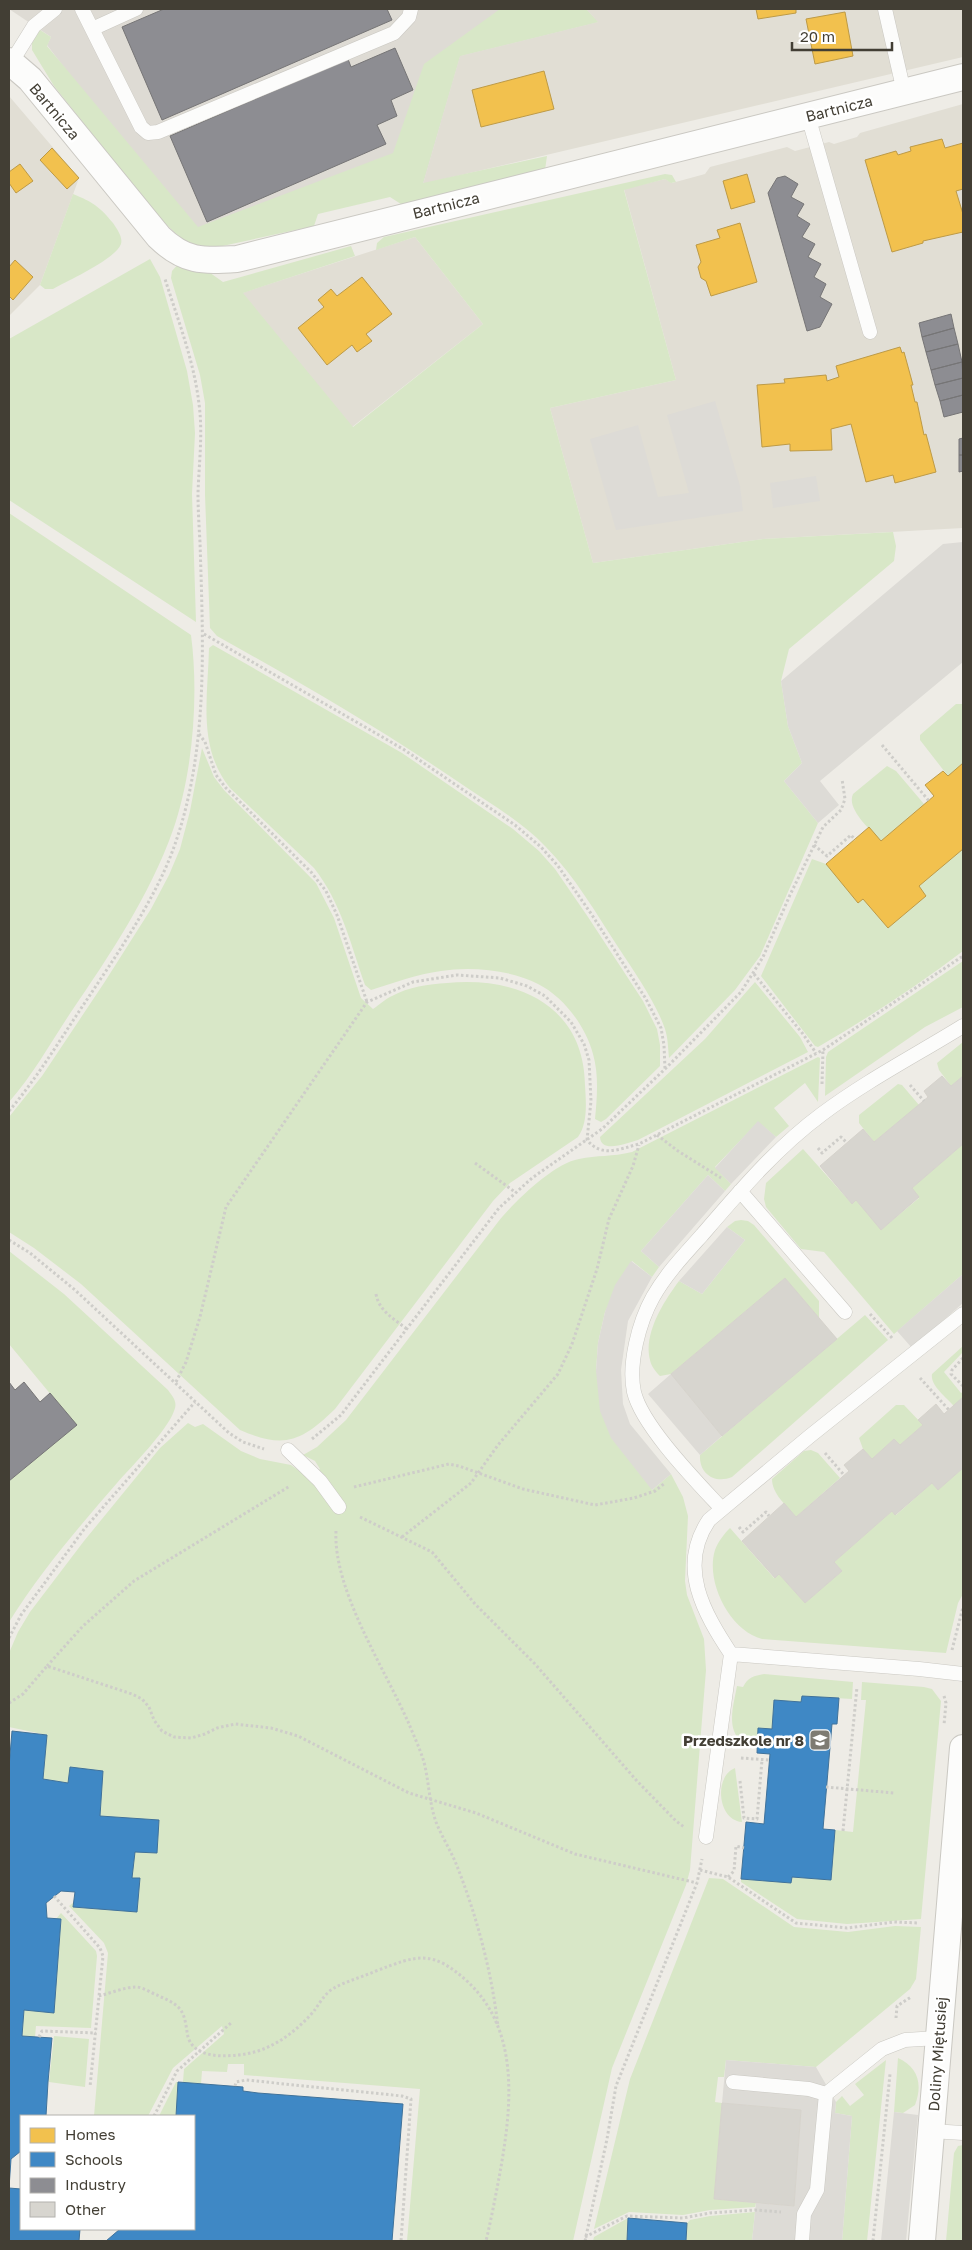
<svg xmlns="http://www.w3.org/2000/svg" width="972" height="2250" viewBox="0 0 972 2250" font-family="'Golos Text',sans-serif">
<style>
.residential{fill:#e1ded4}
.industrial{fill:#dedbd4}
.green{fill:#d8e7c7}
.parking{fill:#dddbd6}
.homes{fill:#f2c14e;stroke:#bd9a46}
.schools{fill:#3f88c5;stroke:#40729a}
.industry{fill:#8d8d92;stroke:#767576}
.building{fill:#d7d5cf;stroke:#d6d3cc}
.lines{fill:none;stroke-linecap:round;stroke-linejoin:round}
.service-casing{stroke:#cac8c2;stroke-width:15}
.minor-casing{stroke:#cac8c2;stroke-width:28}
.path{stroke:#cecdc9;stroke-width:3;stroke-dasharray:2.5 2.5;stroke-linecap:butt}
.service{stroke:#fcfcfb;stroke-width:14}
.minor{stroke:#fcfcfb;stroke-width:26}
.labels{text-anchor:middle;dominant-baseline:central;stroke-width:5;stroke-linejoin:round;paint-order:stroke}
.street-label{font-size:15px;fill:#423e34;stroke:#fff}
.poi-label{font-size:15px;font-weight:bold;fill:#423e34;stroke:#fff;text-anchor:end}
</style>
<rect width="100%" height="100%" fill="#eeece6"/>
<path class="residential" d="M586,9h377v48l-540,127 37,-128 138,-34z
M9,96l70,82 -39,107 -31,31z
M963,104v424l-200,11 -170,24 -43,-155 126,-28 -52,-191 41,-10 7,4 33,-9 5,-7 77,-20 8,4 34,-9 5,2 23,-7 3,-4z
M415,237l68,87 -131,103 -110,-134z"/>
<path class="industrial" d="M9,9h577l12,13 -138,34 -37,128 -228,55 -148,-194 4,-8z"/>
<path class="green" d="M500,9h86l12,13 -138,34 -37,127 124,-27 -2,14 -141,36 -14,-9 -72,17 -4,12 -101,22 -12,-1 -19,-8 -23,-21 -105,-132 -22,-36v-7l8,-13 11,7 -4,9 151,181 195,-74 31,-89z
M665,174l7,1 4,7 -5,1 -6,-4 -41,11 52,190 -126,28 43,155 170,-24 130,-7 3,14 -2,15 -105,88 -8,32 7,45 14,37 -18,18 34,42 -58,133 -25,34 -66,68c-1,-10 -1,-20 -4,-29 -8,-24 -31,-58 -45,-79 -23,-35 -45,-74 -75,-104 -25,-26 -59,-45 -88,-65 -78,-53 -158,-99 -240,-145l-7,-8 -5,-133v-92l-5,-28 -29,-97 1,-7 7,-8 27,7 17,12 128,-36 4,10 -112,37 110,134 130,-103 -68,-87 -39,13 1,-7 7,-6z
M73,194c20,8 27,13 40,29 4,6 10,14 8,21 -5,15 -54,37 -68,45h-8l-5,-4z
M150,259l10,18 27,94 6,34 2,28 -3,61 4,128 -187,-122v-161z
M9,513l182,122c8,60 2,138 -18,195 -23,65 -63,125 -102,182 -20,30 -38,63 -62,90z
M213,645l189,108 111,76 26,22 16,18 33,48 55,84 14,28 3,16v21l-54,53 -5,3 -6,-3c2,-21 4,-44 -2,-65 -7,-27 -29,-57 -55,-70 -27,-14 -67,-18 -97,-13 -24,3 -47,12 -70,19l-6,-5c-14,-40 -24,-83 -51,-117l-84,-80c-33,-41 -22,-92 -21,-140z
M956,704h7v59l-15,13 -28,-36v-5z
M202,748l12,29 10,13 92,93 18,35 27,80 12,11c6,-4 12,-10 19,-13 16,-9 37,-12 55,-13 71,-7 137,23 138,102 1,17 3,38 -7,52l-68,46 -17,18 -158,208c-34,33 -51,40 -95,21l-159,-146 -47,-36 -25,-16v-115l33,-41 62,-93 47,-74 18,-34 11,-26 10,-38z
M887,766l9,5 28,33 -43,37c-10,-11 -35,-32 -28,-47z
M963,849v102c-46,35 -95,67 -145,96l-3,-1 -54,-70 51,-117 14,5 32,38 5,-3 25,29 38,-32 -7,-10z
M963,961v46l-38,20 -100,69 1,-39 2,-5z
M755,982l45,55 8,15 -170,88c-11,3 -37,14 -38,-3l105,-98z
M963,1042v34l-12,10 -12,-16 -2,-7z
M818,1057l2,1 -2,44 -13,-19 -31,25 15,18 -13,11 -18,-15 -43,45 16,17 -6,7 -17,-16 -67,76 18,16 -7,10 -20,-16 -27,51 -7,31 -2,28 56,119 19,-16 12,23 5,19 -3,65 2,14 17,44 2,31 -16,200 -4,15 -74,183 -39,173h-166l13,-152 -176,-14v-11h-16l-1,8 -25,-1 -1,13 -18,-2 1,-13 40,-35 -2,-8 -49,42 -25,48h-54l14,-163 -4,-10 -35,-37 5,-4 -1,5 64,5 3,-33 -8,-1 3,-26 22,1 2,-33 -59,-4 3,-45 -33,-4 -2,16 -25,-4 4,-44 -38,-8v-74l9,-21 12,-20 54,-71 76,-93 28,-25 7,4 8,-3 38,27 19,8 31,6 18,13 11,-9 -5,-8 -12,-6 14,-8 29,-27 152,-198c16,-20 56,-59 81,-63 18,-4 33,-2 53,-7z
M898,1084l4,1 17,20 -45,37 -15,-19v-8z
M963,1144v130l-69,60 -70,-82 -23,-3 -35,-42 -2,-8 2,-16 37,-34 49,55 4,-4 26,29 37,-31 -7,-10z
M741,1220l7,1 6,4 65,76v17l-34,-40 -114,96 -11,2c-4,-4 -9,-10 -10,-16 -7,-26 14,-59 29,-79l23,13 43,-54 -18,-13 8,-6z
M9,1251l55,43 104,96c5,7 10,12 6,21 -7,20 -42,55 -57,72 -38,44 -77,89 -108,139v-141l67,-56 -67,-81z
M865,1315l23,25 -156,137c-17,7 -33,-3 -32,-22z
M963,1346v6l-19,20 17,21 2,-1v5l-9,9c-8,-9 -24,-21 -22,-32z
M896,1405h8l19,20 -23,20 -6,-6 -22,20 -9,-10 -4,-11z
M811,1450l7,3 22,25 -44,39c-9,-11 -24,-23 -24,-38l32,-28z
M963,1468v126l-5,9 -12,50 -184,-14c-32,-8 -57,-57 -47,-89 3,-8 9,-16 15,-22l44,50 5,-4 26,29 37,-32 -8,-9 58,-51 4,4 36,-32 6,7z
M764,1674l89,8 -1,17 -50,-3 -1,6 -27,-2 -2,29 -13,-1 -2,12 -19,-2c-11,-14 -4,-35 -1,-52l6,1c5,-10 11,-11 21,-13z
M862,1682l62,5 8,2 9,12 -20,218 -74,5 -50,-5 -56,-37v-3l50,4 1,-6 39,3 4,-50 18,2 13,-132h-5z
M735,1768l7,54c-25,-2 -28,-46 -7,-54z
M709,1878l14,1 71,48 54,5 47,-6 26,1 -5,52 -6,10 -94,78 -90,-7 -2,17h-6l-3,25 7,1 -8,96 42,4 -1,4 -45,3 -27,5 -54,-3 -35,17 36,-150z
M61,1913l35,38 1,5 -6,72 -55,-2 -1,11 -13,-1 2,-26 30,2 7,-93h-5z
M54,2036l35,3 -4,48 -36,-5z
M898,2058c20,9 25,26 17,47l-12,8 -9,-1z
M886,2060l-19,181h-25l10,-125 -17,-3 1,-11 6,-6 8,10 14,-11 -9,-11z
M176,2082h2l-2,34h-17z
M963,2145v96h-17l8,-88 4,-7z
M755,2212l-3,29h-66l1,-18 3,-3 20,-4z
M628,2218l-1,23h-34l1,-4z"/>
<path class="parking" d="M715,401l25,85 3,25 -127,19 -26,-91 48,-14 20,72 31,-4 -22,-78z
M816,476l4,25 -47,7 -3,-25z
M963,542v120l-143,119 19,24 -21,18 -34,-42 18,-18 -14,-37 -7,-45 162,-137z
M758,1121l18,16 -45,47 -16,-16z
M708,1175l17,16 -66,76 -18,-16z
M727,1227l18,13 -43,54 -23,-13z
M631,1261l21,16 -24,44 -7,49 2,34 7,20 41,50 -19,16 -41,-52 -11,-27 -4,-40 2,-28 7,-31 10,-27z
M963,1274v29l-51,45 -15,-17z
M671,1374l51,62 -22,19 -52,-61z
M726,2060l90,7 20,35 -1,11 17,3 -10,125h-90l4,-38 38,3 7,-96 -79,-7z
M894,2112l24,3 -12,126h-25z"/>
<path class="homes" d="M756,9h40v4l-38,6z
M845,12l8,44 -38,8 -9,-45z
M544,71l10,38 -73,18 -9,-37z
M942,139l3,9 18,-5v46l-7,2 7,23v18l-40,9v2l-31,9 -27,-92 31,-9 2,4 13,-4 -1,-4z
M52,148l27,30 -12,11 -27,-29z
M20,164l13,17 -17,12 -7,-10v-11z
M747,174l8,28 -24,7 -8,-28z
M740,223l17,59 -46,14 -5,-15 -5,-3 -3,-11 3,-5 -5,-17 24,-7 -3,-8z
M15,260l18,17 -20,23 -4,-4v-29z
M362,277l30,37 -26,20 6,7 -15,11 -5,-7 -25,20 -29,-37 26,-21 -6,-7 13,-11 6,7z
M900,347l2,6 2,-1 9,33h-2l4,17h2l7,33 2,-1 10,38 -41,11 -2,-8 -27,7 -15,-58 -20,5 1,21 -42,1v-7l-28,3 -5,-62 28,-2 -1,-4 42,-4 1,6 12,-4 -3,-11z
M963,763v86l-44,37 7,10 -38,32 -25,-29 -5,4 -32,-39 43,-37 12,14 53,-45 -9,-11 18,-14 5,5z"/>
<path class="schools" d="M802,1696l37,2 -2,26h-5l-9,105 12,1 -4,50 -39,-3 -1,6 -50,-4 5,-57 18,2 6,-70 -13,-1 1,-25 14,1 2,-29 27,2z
M12,1731l35,4 -4,44 25,4 2,-16 33,4 -3,45 59,4 -2,33 -22,-1 -3,26h8l-3,34 -64,-5 2,-15 -14,-1 -15,12 1,15 14,1 -7,94 -30,-3 -2,26 30,2 -4,44 -2,34h-25v35l-10,8 -2,29 12,1v40h59l-1,12h-70v-474z
M178,2082l65,5v4l15,2 145,11 -11,137h-286l14,-12h74v-113h-18z
M628,2218l59,5 -1,18h-59z"/>
<path class="industry" d="M164,9h223l5,11 -230,100 -40,-93z
M395,48l18,42 -22,10 6,16 -20,9 9,19 -179,78 -37,-86 175,-76 3,-1 3,8z
M785,176l13,8 -7,13 13,7 -7,12 13,8 -8,13 13,7 -7,13 13,7 -7,13 12,7 -6,13 12,7 -12,23 -13,4 -39,-138 9,-15z
M951,314l3,14 -32,9 -3,-14z
M954,328l4,16 -32,8 -4,-15z
M958,344l4,18 -31,8 -5,-18z
M962,362l1,16 -28,7 -4,-15z
M963,378v17l-23,6 -5,-16z
M963,395v17l-19,5 -4,-16z
M963,438v17h-4v-16z
M959,455h4v16l-4,1z
M9,1382l6,8 9,-8 16,20 10,-9 27,32 -68,56z"/>
<path class="building" d="M942,1076l9,10 12,-10v68l-51,44 7,9 -38,33 -25,-30 -4,4 -32,-38 43,-37 11,13 54,-45 -4,-6z
M785,1278l52,61 -115,97 -51,-62z
M963,1397v71l-25,22 -6,-7 -37,32 -3,-4 -58,51 8,9 -37,32 -26,-29 -4,4 -33,-37 42,-38 12,14 53,-46 -5,-6 19,-16 9,10 22,-20 6,6 23,-20 -5,-5 18,-16 8,10z
M722,2103l79,7 -7,96 -80,-7z"/>
<g class="lines">
<g class="service-casing">
<path id="service" d="M82,9l59,118 7,6 10,-1 236,-99 15,-16 2,-8
M885,9l19,83
M92,29l44,-20
M11,63l23,-37 21,-17
M808,116l62,216
M740,1191l105,121
M963,1314l-153,122 -101,84c-32,47 -5,93 22,134l188,15 44,5
M288,1450l32,31 19,26
M722,1509c-25,-27 -80,-83 -88,-117 -6,-28 5,-70 19,-95 13,-23 31,-42 49,-62 37,-43 74,-87 120,-121 44,-33 94,-59 141,-88
M706,1837l25,-183
M733,2082l76,7 17,5
M931,2131l32,2
M802,2241l2,-27 13,-24 9,-96 56,-45 23,-9 33,-2"/>
</g>
<g class="minor-casing">
<path id="minor" d="M9,61l21,18 129,158c26,25 43,24 78,22l726,-182
M922,2241l41,-493"/>
</g>
<path class="path" d="M204,634l199,115 112,76 26,22 17,19 34,49 54,84 15,29 3,17 1,24
M199,734l6,8 11,33 10,13 85,84 15,19 11,24 30,87
M882,745l47,56
M814,845l13,11 24,-21 4,5
M754,974l49,60 13,19
M822,1084l1,-34
M910,1085l14,16
M9,1111c29,-34 52,-73 77,-110 31,-47 69,-101 88,-154 35,-98 29,-204 26,-305 -1,-16 -2,-33 -2,-49 1,-30 5,-60 1,-89 -5,-43 -21,-84 -34,-125
M657,1135l21,16 43,27
M818,1148l4,5 19,-16 6,6
M475,1163l40,29
M9,1240l21,13 45,37 154,143 14,9 21,7
M376,1294c3,17 18,25 31,35
M870,1314l23,25
M963,1358l-11,12 -1,4 12,12
M920,1378l29,32
M176,1382l10,-20 14,-45 26,-110 141,-205 46,-20 44,-7 43,3 27,8 18,10 26,26 13,22 5,16 2,41 -4,39c15,18 32,9 52,4l184,-94 140,-94
M312,1439l29,-24 158,-207 33,-30 70,-49 63,-60 76,-77 22,-35 27,-62 33,-68 18,-17 4,-11 -3,-20
M825,1453l19,22
M354,1487l95,-23 10,2 64,23 72,16 39,-7 21,-7 10,-8
M360,1517l72,35 43,52 60,60 102,117 39,40 8,6
M739,1527l4,5 23,-20 3,4
M336,1531c-3,59 49,138 73,193 5,12 11,25 15,38 5,20 5,40 12,60 6,15 15,29 21,44 20,51 35,107 41,161
M402,1537l69,-54 27,-38 60,-71 14,-30 25,-75 12,-50 24,-53 6,-21
M9,1638l12,-23 64,-87 110,-126
M952,1650l11,-43
M47,1666l36,-40 51,-45 156,-95
M944,1696l2,7 -2,22
M9,1703l14,-9 24,-28 85,28 10,5 7,8 5,13 8,11 12,6 17,1 14,-4 12,-6 18,-4 36,4 27,8 111,57 67,20 99,41 122,29
M741,1758l28,2
M740,1781l4,37 13,1 5,-59
M826,1787l68,6
M843,1831l14,-144
M700,1870l28,7 68,46 51,5 47,-6 25,1
M728,1877l6,-6 2,-25 8,2
M54,1896l46,52 3,8 -13,131
M99,1996c12,-3 26,-9 37,-9 7,0 15,6 21,8 8,4 17,7 23,14 6,8 6,19 8,28 6,20 33,20 49,18 31,-2 57,-21 77,-44 5,-7 12,-19 20,-23 13,-7 28,-11 42,-17 42,-16 56,-22 92,11 54,51 43,130 31,196 -4,21 -8,42 -13,63
M896,2018l1,-12 14,-9
M39,2037l3,-6 54,2
M235,2086l1,-4 10,-2 156,16 9,3 -10,142
M154,2116l23,-45 54,-48
M585,2237l42,-21 56,2 27,-5 45,-3 26,2
M585,2241l22,-102 9,-53 81,-203 5,-24
M873,2241l17,-167"/>
<use href="#service" class="service"/>
<use href="#minor" class="minor"/>
</g>
<defs>
<g id="school-square" transform="scale(1.125)"><rect x="-9" y="-9" width="18" height="18" rx="4" fill="#7e7b72" stroke="#fff"/><path d="M0-5L7-2L0 1L-7-2ZM-4 1L0 2.5L4 1V4Q0 6-4 4Z" fill="#fff"/></g>
</defs>
<g fill-rule="evenodd">
<use href="#school-square" x="820" y="1740"/>
</g>
<g class="labels">
<g class="street-label">
<text transform="translate(839 108) rotate(-14)">Bartnicza</text>
<text transform="translate(55 111) rotate(50)">Bartnicza</text>
<text transform="translate(446 205) rotate(-14)">Bartnicza</text>
<text transform="translate(937 2054) rotate(-86)">Doliny Miętusiej</text>
</g>
<g class="poi-label">
<text x="804" y="1740">Przedszkole nr 8</text>
</g>
</g>
<rect width="972" height="2250" fill="none" stroke="#423e34" stroke-width="20"/>
<rect x="20" y="2115" width="175" height="115" fill="#ffffff" stroke="#b3b2ae"/>
<rect x="30" y="2128" width="25" height="15" fill="#f2c14e" stroke="#b3b2ae"/>
<text x="65" y="2140" font-size="15" fill="#423e34">Homes</text>
<rect x="30" y="2152" width="25" height="15" fill="#3f88c5" stroke="#b3b2ae"/>
<text x="65" y="2165" font-size="15" fill="#423e34">Schools</text>
<rect x="30" y="2178" width="25" height="15" fill="#8d8d92" stroke="#b3b2ae"/>
<text x="65" y="2190" font-size="15" fill="#423e34">Industry</text>
<rect x="30" y="2202" width="25" height="15" fill="#d7d5cf" stroke="#b3b2ae"/>
<text x="65" y="2215" font-size="15" fill="#423e34">Other</text>
<path d="M792 42v8h100v-8" fill="none" stroke="#423e34" stroke-width="2.5"/>
<text x="800" y="42" font-size="15" fill="#423e34" stroke="#ffffff" stroke-width="4" paint-order="stroke">20 m</text>
</svg>
